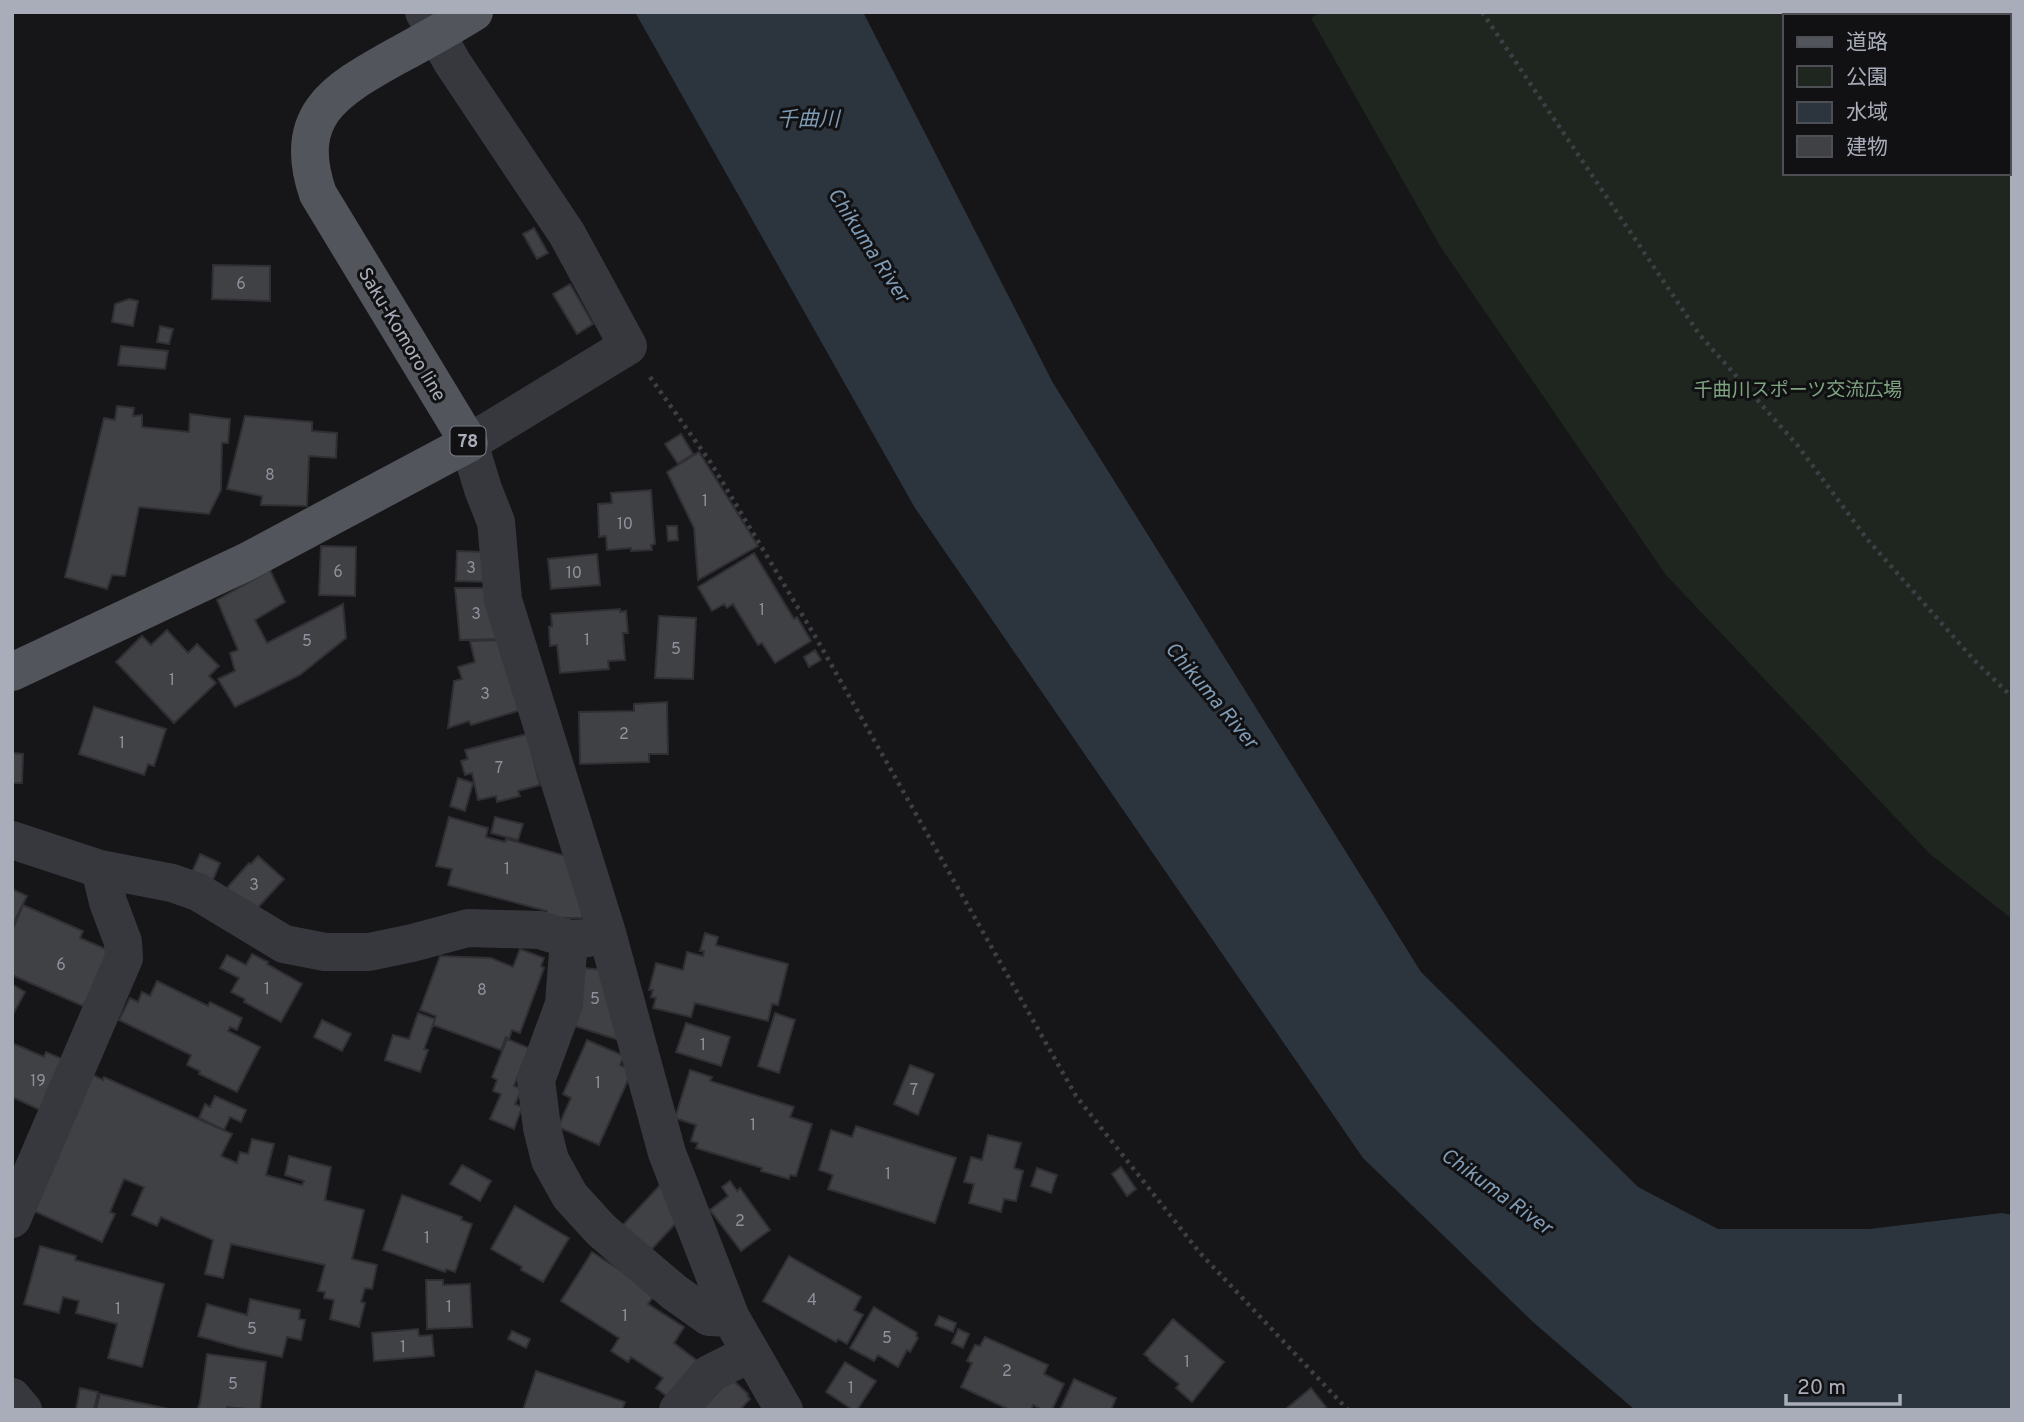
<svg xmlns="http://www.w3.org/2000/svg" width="2024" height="1422" font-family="Overpass,'Noto Sans JP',sans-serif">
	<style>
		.green { fill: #1e261f; fill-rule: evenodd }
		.water { fill: #2c353d }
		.building { fill: #404145; stroke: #303034; stroke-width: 2 }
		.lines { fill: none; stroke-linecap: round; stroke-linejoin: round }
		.path { stroke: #3d3f44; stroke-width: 4.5; stroke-dasharray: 3.5 5; stroke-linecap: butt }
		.minor { stroke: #37383d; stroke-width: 38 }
		.major { stroke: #53555c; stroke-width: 38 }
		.labels { text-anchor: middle; stroke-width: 6; stroke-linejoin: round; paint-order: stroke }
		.number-label { font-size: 16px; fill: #8e929c }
		.shield { fill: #111113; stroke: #7b7e87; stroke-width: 2 }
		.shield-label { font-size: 18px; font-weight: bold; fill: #a8adb9 }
		.street-label { font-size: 19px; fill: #a8adb9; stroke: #111113 }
		.park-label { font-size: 19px; fill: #7fa482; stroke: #111113 }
		.water-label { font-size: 21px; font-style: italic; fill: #7e9ab4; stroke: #111113 }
	</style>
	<rect width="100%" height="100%" fill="#161618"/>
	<path class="green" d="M1321,12h691v907l-82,-65 -264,-279 -226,-329 -129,-228zM1784,16h224v157h-224z"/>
	<path class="water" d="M635,12h228l190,371 368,589 217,215 80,42h151l133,-16 10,2v195h-377l-102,-88 -170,-164 -448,-650z"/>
	<path class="building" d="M534,228l14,25 -11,6 -14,-25z
		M213,265l57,1v35l-58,-2z
		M570,284l23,40 -16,10 -24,-40z
		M129,299l9,2 -5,25 -21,-4 3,-18z
		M160,326l13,3 -4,15 -12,-2z
		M121,346l47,5 -3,18 -47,-4z
		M117,406l17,2 -1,8 9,-1v12l47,5 1,-18 40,5 -2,24h-6l-1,47 -12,24 -70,-7 -14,69 -13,-1 -5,14 -42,-12 39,-159 11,2z
		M245,416l67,6v9l25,2 -1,25 -27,-2 -2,50 -46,-1 1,-9 -35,-7z
		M681,434l12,20 -15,10 -13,-20z
		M699,452l59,94 -60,34 -4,-52 -27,-56z
		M651,490l4,54 -4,1 1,5 -21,1v-3l-24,2 -1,-14 -7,1 -1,-33 14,-1 -1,-10z
		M667,526h10l1,14 -10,1z
		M321,546l35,1 -1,49 -36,-1z
		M457,551l28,1v30l-29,-1z
		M754,553l40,66 3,-2 14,24 -36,22 -13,-20 -4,2 -25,-41 -6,4 -3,-4 -12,7 -14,-24z
		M597,554l3,31 -49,4 -3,-30z
		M270,570l15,32 -30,18 12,23 76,-39 3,34 -46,37 -65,32 -17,-28 17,-8 -5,-18 8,-3 -21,-50z
		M455,588h31l15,51 -41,1z
		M620,609v3l6,-1 2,22h-5l2,27 -17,1 1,8 -49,4 -3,-28 -7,1 -1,-19 3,-1 -1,-12z
		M659,616l37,2 -3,61 -38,-1z
		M167,630l21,23 9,-9 22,22 -10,10 7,7 -42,40 -58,-61 26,-26 9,9z
		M502,640l19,70 -50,15 -2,-4 -21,7 6,-47 8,-2 -4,-12 17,-5 -5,-21z
		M815,650l6,10 -12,7 -5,-10z
		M667,702l1,52h-19v8l-69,2 -1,-52 55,-1v-7z
		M94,707l72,22 -12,37 -6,-2 -4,11 -65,-21z
		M527,734l13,51 -22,6 2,5 -23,6 -1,-6 -18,4 -6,-27 -7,2 -4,-14 7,-2 -3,-9z
		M12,753l11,1 -1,29h-10z
		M458,778l15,5 -8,28 -15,-5z
		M449,817l39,11 -2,9 19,5 1,-3 60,17 20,60 -5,2h-34v-7l-99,-26 4,-16 -16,-3z
		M495,817l28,7 -5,16 -27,-7z
		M200,854l20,9 -7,17 -21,-8z
		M258,856l26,23 -32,35 -27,-24 24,-27 2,1z
		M12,889l15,7 -15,30z
		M23,905l60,26 -3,7 35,15 -32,53 -71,-31v-44z
		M705,933l13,4 -2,8 72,19 -10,41 -6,-1 -4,17 -73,-18 -4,14 -38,-9 3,-10 -5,-1 2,-7h-4l7,-27 27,7 4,-18 16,4 1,-5h-4z
		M520,949l24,9 -3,8 3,2 -24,65 -8,-3 -3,9 -3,-2 -5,13 -68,-25 3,-9 -16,-6 20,-54 51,2 22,9z
		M252,954l16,8 -1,2 35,20 -21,38 -37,-20 1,-3 -14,-7 8,-14 -19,-10 7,-13 19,10z
		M584,968l21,2 17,71 -47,-15z
		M157,981l51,25 2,-4 32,16 -5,12 -7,-3 -2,4 32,16 -23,45 -38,-18 1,-3 -13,-6 4,-10 -72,-35 11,-22 8,4 4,-10 8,4z
		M12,984l13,8 -13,24z
		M418,1013l17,6 -11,30 4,1 -8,22 -35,-12 8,-25 16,4z
		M775,1013l20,7 -16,53 -21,-7z
		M322,1020l29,14 -9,17 -28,-14z
		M686,1023l44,14 -9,29 -45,-14z
		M507,1039l22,9 -15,38 8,3 -7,15 7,3 -8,22 -24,-10 11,-25 -8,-3 4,-11 -5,-3z
		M587,1040l37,16 -4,9 12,6 -33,74 -41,-18 13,-29 -8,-4z
		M12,1043l32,14 2,-5 26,11 -23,51 -37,-17z
		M910,1065l24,9 -16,41 -24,-11z
		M690,1070l22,7 -2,4 84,26 -4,10 22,7 -16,52 -6,-1 -1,4 -28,-8 1,-3 -66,-20 2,-5 -7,-2 5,-16 -21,-7z
		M91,1074l12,6 1,-3 128,57 -11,22 16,7 3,-11 8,2 4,-15 22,5 -8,31 36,10 2,-4 -19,-6 4,-19 42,11 -6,33 39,10 -12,49 25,6 -5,24 -7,-1 -4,14 4,1 -6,24 -29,-8 4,-19 -10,-2 1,-6 -7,-1 7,-26 -94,-21 -8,34 -18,-4 8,-34 -52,-23 -4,9 -25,-11 12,-28 -20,-8 -14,33 5,2 -13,28 -68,-31z
		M215,1096l31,14 -5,12 -11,-5 -6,13 -25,-12 6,-14 5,3z
		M856,1126l100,32 -21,65 -107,-34 5,-14 -14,-5 12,-40 21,7z
		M988,1135l33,8 -7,25 9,3 -7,30 -12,-2 -3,13 -32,-9 5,-19 -10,-2 7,-25 11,3z
		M462,1165l29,16 -11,20 -30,-17z
		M1121,1167l15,22 -9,7 -15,-22z
		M1037,1168l20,7 -6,18 -20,-7z
		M730,1181l7,10 3,-3 30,42 -29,21 -31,-41 18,-14 -6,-9z
		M661,1184l17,37 -29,31 -27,-26z
		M402,1195l60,22 -1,3 11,4 -17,48 -9,-3 -1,3 -62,-22z
		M515,1206l54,32 -26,44 -22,-12 1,-3 -31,-18z
		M40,1246l36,10 -1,4 89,24 -22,83 -34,-9 9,-34 -41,-11 3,-12 -16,-4 -4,16 -35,-9z
		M592,1252l64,41 -8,11 36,23 -10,16 33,25 -39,29 -12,-9 7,-10 -32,-21 -3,5 -17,-11 8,-13 -58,-37z
		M789,1256l72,41 -7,13 9,5 -16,29 -9,-5 -2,3 -73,-41z
		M426,1280h17v5l27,-1 2,43 -45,2z
		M250,1299l50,11 -1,9 6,1 -4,20 -14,-3 -5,20 -42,-9 -42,-12 9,-32 40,11z
		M874,1307l43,26 -1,3 2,2 -8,14 -3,-2 -9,17 -20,-12 -4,6 -24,-13z
		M939,1316l17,7 -3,9 -18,-7z
		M1173,1319l51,43 -32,40 -16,-14 3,-4 -30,-24 1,-1 -6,-5z
		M418,1329l1,7 13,-1 2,21 -60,5 -2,-28z
		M958,1329l11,5 -6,14 -11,-5z
		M512,1331l18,8 -4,9 -18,-9z
		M985,1337l63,28 -4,9 20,10 -12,26h-9l-10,-5 -2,5h-21l-49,-23 11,-24 -5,-2 8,-16 5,1z
		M207,1354l59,8 -6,48 -33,-3v3h-30l3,-7z
		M845,1362l31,19 -19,29h-4l-27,-18z
		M536,1371l89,31 -3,8h-99z
		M731,1378l17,16 -1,1 3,4 -10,11h-39z
		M1074,1379l42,19 -5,12h-51z
		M80,1388l18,4 -4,18h-18z
		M1311,1388l15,19 -4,3 -36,-1z
		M100,1394l73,16h-77z"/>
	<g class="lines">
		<path class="path" d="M1482,12l217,322 99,112 69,93 107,121 38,37
			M650,377l61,86 104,173 261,460 124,157 148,157"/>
		<path class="minor" d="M424,12l28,50 115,172 61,112 -159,97 14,46 13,33 7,78 104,333 60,220 64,165 53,92
			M12,840l88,29 72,14 26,9 86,52 41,8h44l43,-9 56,-15 72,2 29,9 19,-1 19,-5
			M569,939l-5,65 -28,76 6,48 8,32 20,36 31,34 73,62 35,25 22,1
			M12,1219l112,-261 -1,-16 -15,-40 -8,-33
			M12,1397l11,13
			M678,1410l31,-36 42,-21"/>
		<path class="major" d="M12,672l234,-110 223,-119 -151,-249c-27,-78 16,-103 77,-137 26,-14 53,-29 79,-45"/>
	</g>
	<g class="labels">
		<g class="number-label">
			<text x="241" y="289">6</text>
			<text x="270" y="480">8</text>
			<text x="705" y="506">1</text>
			<text x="625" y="529">10</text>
			<text x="471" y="573">3</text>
			<text x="338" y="577">6</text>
			<text x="574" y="578">10</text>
			<text x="762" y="615">1</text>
			<text x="476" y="619">3</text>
			<text x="587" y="645">1</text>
			<text x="307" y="646">5</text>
			<text x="676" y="654">5</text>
			<text x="172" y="685">1</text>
			<text x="485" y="699">3</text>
			<text x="624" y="739">2</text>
			<text x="122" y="748">1</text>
			<text x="499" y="773">7</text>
			<text x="507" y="874">1</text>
			<text x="254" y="890">3</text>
			<text x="61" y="970">6</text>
			<text x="267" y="994">1</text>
			<text x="482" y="995">8</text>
			<text x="595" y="1004">5</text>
			<text x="703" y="1050">1</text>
			<text x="38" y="1086">19</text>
			<text x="598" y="1088">1</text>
			<text x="914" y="1095">7</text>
			<text x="753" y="1130">1</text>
			<text x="888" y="1179">1</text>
			<text x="740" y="1226">2</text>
			<text x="427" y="1243">1</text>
			<text x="812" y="1305">4</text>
			<text x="449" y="1312">1</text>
			<text x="118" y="1314">1</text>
			<text x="625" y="1321">1</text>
			<text x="252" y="1334">5</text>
			<text x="887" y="1343">5</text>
			<text x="403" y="1352">1</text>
			<text x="1187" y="1367">1</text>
			<text x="1007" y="1376">2</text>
			<text x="233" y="1389">5</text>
			<text x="851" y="1393">1</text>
		</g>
		<rect class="shield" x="450.5" y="426.5" width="35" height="29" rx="5"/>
		<g class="shield-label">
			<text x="468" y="447">78</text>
		</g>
		<g class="street-label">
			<text transform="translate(403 334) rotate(59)" y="7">Saku-Komoro line</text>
		</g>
		<g class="park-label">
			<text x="1798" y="396">千曲川スポーツ交流広場</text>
		</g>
		<g class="water-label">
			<text x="808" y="126">千曲川</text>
			<text transform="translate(869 245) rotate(57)" y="7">Chikuma River</text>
			<text transform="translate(1212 695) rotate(50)" y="7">Chikuma River</text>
			<text transform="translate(1497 1191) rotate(36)" y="7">Chikuma River</text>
		</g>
	</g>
	<rect width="2024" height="1422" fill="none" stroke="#a8adb9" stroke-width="28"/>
	<rect x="1783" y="14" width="228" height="161" fill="#111113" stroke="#4d4f55" stroke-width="2"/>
	<rect x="1797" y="37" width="35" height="10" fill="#53555c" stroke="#4d4f55" stroke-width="2"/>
	<text x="1846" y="49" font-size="21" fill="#a8adb9">道路</text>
	<rect x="1797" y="66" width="35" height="21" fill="#1e261f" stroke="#4d4f55" stroke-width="2"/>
	<text x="1846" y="84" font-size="21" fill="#a8adb9">公園</text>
	<rect x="1797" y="102" width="35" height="21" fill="#2c353d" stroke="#4d4f55" stroke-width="2"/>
	<text x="1846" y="119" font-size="21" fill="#a8adb9">水域</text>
	<rect x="1797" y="136" width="35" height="21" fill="#404145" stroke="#4d4f55" stroke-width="2"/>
	<text x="1846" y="154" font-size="21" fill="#a8adb9">建物</text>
	<path d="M1786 1394v10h114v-10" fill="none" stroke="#a8adb9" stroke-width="3.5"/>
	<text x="1797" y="1394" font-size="21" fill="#a8adb9" stroke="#111113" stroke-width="5" paint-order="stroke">20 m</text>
</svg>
